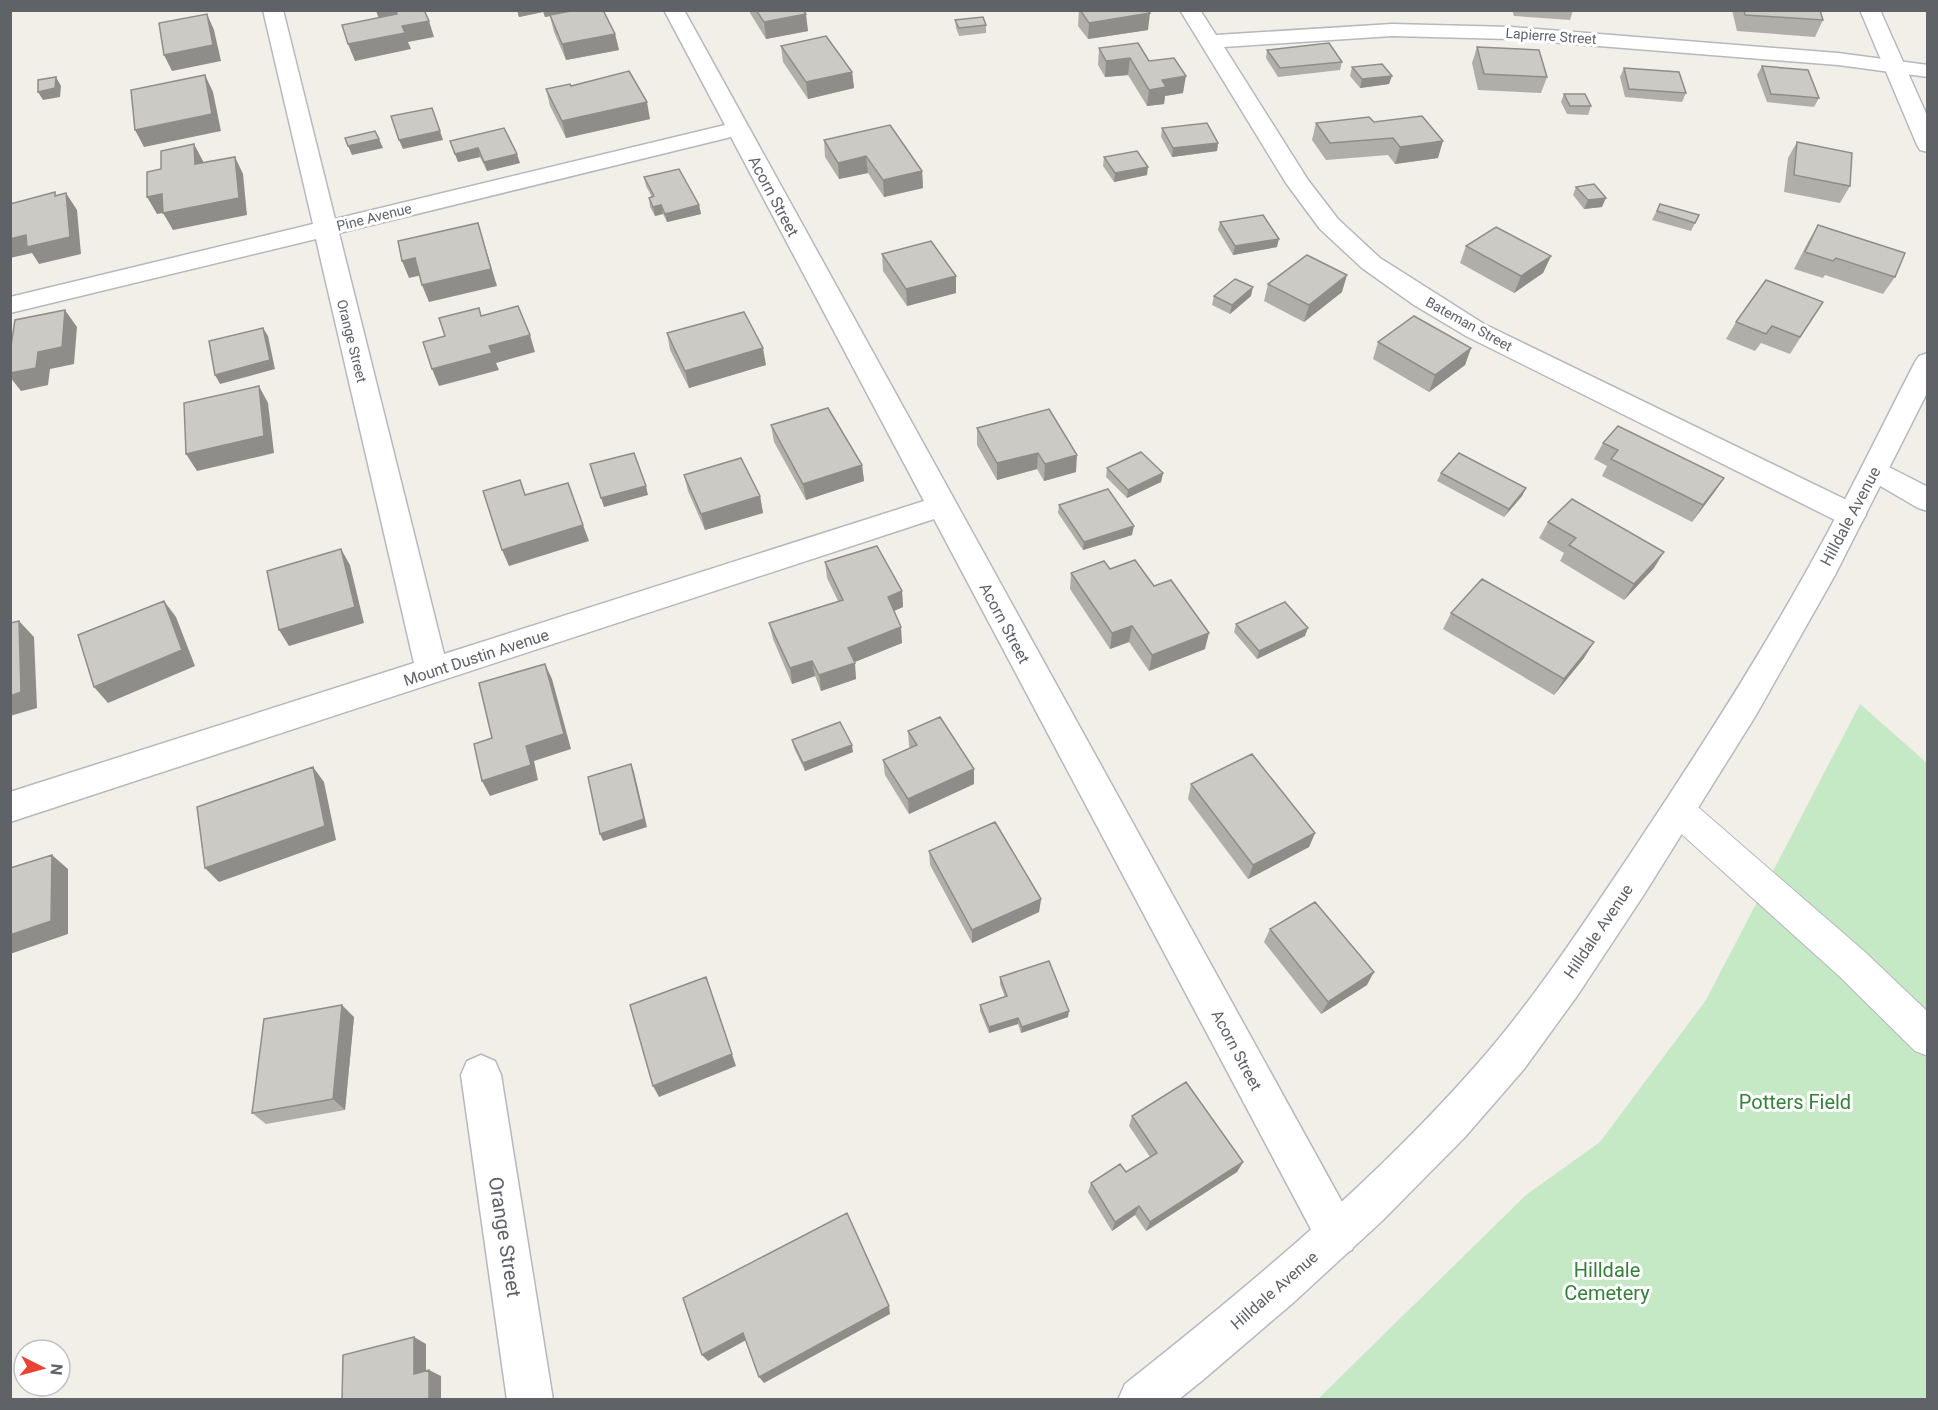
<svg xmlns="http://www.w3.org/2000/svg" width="1938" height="1410" font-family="Roboto,sans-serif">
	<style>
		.green { fill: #c5e8c5 }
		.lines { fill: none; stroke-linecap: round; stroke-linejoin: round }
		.service-casing { stroke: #b5b8bc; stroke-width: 2 }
		.minor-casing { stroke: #b5b8bc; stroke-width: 3 }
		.secondary-casing { stroke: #b6babf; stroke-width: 3 }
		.service { fill: #fff; fill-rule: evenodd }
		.minor { fill: #fff; fill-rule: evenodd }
		.secondary { fill: #fff; fill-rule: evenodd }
		.wall { fill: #afaea9 }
		.shaded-wall { fill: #8f8d8a }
		.building { fill: #cccac5; stroke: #8f8d8a; stroke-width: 1.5 }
		.labels { text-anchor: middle; stroke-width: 6; stroke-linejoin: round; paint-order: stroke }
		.far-street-label { font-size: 14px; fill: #5f6368; stroke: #fff }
		.street-label { font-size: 16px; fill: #5f6368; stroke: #fff }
		.near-park-label { font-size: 20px; fill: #348238; stroke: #fff }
		.near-street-label { font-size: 20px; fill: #5f6368; stroke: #fff }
	</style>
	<rect width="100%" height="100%" fill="#f1efe8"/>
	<path class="green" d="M1860,704l67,59v636l-610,1 209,-205 74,-53 106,-142z"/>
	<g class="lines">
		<defs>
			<path id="service" d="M1679,797l12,4 174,151 63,60v44l-13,-5 -76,-75 -172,-155 -5,-10 5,-10z"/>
			<path id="minor" d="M263,10h20l52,209 390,-94 -61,-115h20l668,1210 6,15 -6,15 -15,6 -15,-6 -388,-731 -924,303v-30l404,-129 -98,-424 -306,74v-16l303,-73zM731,137l193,364 -480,153 -105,-421z
				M1180,10h20l16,25 176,-11 119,3 327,26 90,12v12l-90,-12 -327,-26 -119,-3 -168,11 84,133 30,39 42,39 104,66 377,183 5,8 -5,8 -10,3 -10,-3 -375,-187 -52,-31 -52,-37 -42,-39 -34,-46z
				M1875,460l53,27v24l-10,-3 -53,-31 -4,-7 4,-7z
				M481,1055l14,6 6,14 52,325h-46l-46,-325 6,-14z"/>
			<path id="secondary" d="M1860,10h20l48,108v34l-8,-2 -3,-5z
				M1928,353v38l-93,184 -79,140 -113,181 -66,100 -53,73 -59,68 -83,84 -88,81 -90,77 -26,21h-60l7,-16c125,-99 249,-202 354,-322 56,-64 103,-136 150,-206 62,-93 123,-187 177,-284 39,-69 73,-140 109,-210l4,-6z"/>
		</defs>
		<use href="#service" class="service-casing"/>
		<use href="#minor" class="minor-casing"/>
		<use href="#secondary" class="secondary-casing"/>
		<use href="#service" class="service"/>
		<use href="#minor" class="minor"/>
		<use href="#secondary" class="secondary"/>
	</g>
	<path class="wall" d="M517,10h86l12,24 4,16 -53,10 -12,-28 -4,-16 -5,1 -2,-5 -24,5z
		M750,10h53l5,21 -42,8 -16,-26z
		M1079,10h68l1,20 -60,9 -10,-13z
		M1512,10h61l-3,10 -56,-4z
		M1732,10h88l3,10 -8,17 -78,-6z
		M955,20l31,5v8l-27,3 -3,-8z
		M781,46l71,26 2,16 -46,11 -25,-37z
		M1477,47l70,30 -6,16 -63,-3 -6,-27z
		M1099,48l50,13 34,32 -18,3 -1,8 -17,2 -19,-31 -23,2 -7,-12z
		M1267,50l75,12 -2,8 -62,7 -12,-19z
		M1762,66l57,32 -5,9 -47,-5 -10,-27z
		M1352,67l37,17 -29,4 -10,-12z
		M1624,68l62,25 -4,9 -57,-5 -5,-20z
		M571,86l79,33 -84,19 -16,-32 -4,-17z
		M1564,94l27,12 -3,9 -21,-1 -6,-12z
		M1374,122l64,36 -43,6 -7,-9 -62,5 -14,-20 4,-17z
		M1162,128l56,15 -1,8 -45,6 -11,-20z
		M824,140l98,31 1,17 -39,9 -16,-24 -29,6 -14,-22z
		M450,141l70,22 -33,8 -7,-14 -22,5z
		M1797,142l53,44 -10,17 -56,-11 4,-34z
		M1104,157l43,18 -33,7 -11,-16z
		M644,177l55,28 2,9 -34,8 -4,-8 -8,2 -5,-9 -1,-9 3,-1 -6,-11z
		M1576,187l26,20 -18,2 -11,-14z
		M1660,204l39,11 -8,16 -39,-11z
		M1220,222l57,25 -44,8 -15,-25z
		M1818,225l77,52 -12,17 -58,-19 -2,3 -29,-9 14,-27z
		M1466,246l85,10 -8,17 -29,20 -54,-30z
		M882,254l74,39 -49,13 -24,-35z
		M1268,284l74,8 -38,30 -40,-21z
		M1214,296h37l-21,18 -18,-9z
		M1823,302l-33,52 -29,-11 -6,8 -29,-12 10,-17z
		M667,333l99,32 -77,23 -19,-38z
		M1378,342l93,6 -6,17 -36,27 -56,-33z
		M1049,409l27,63 -32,9 -7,-12 -40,11 -20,-35v-17z
		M771,425l91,40 2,16 -58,19 -32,-58z
		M1603,443l121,35 -11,16 -21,28 -90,-46 5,-10 -13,-7z
		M1107,468l56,5 -2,9 -34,16 -21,-21z
		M1441,473l85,15 -4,8 -18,21 -67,-36z
		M684,475l76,21 3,17 -58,17 -17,-39z
		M1059,505l73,30 -49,15 -25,-37z
		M1548,522l106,46 -30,32 -64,-39 4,-8 -25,-15z
		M825,562l77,29 1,16 -9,4 8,32 -48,19 2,17 -35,12 -6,-15 -23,8 -19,-45 -4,-16 69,-22 -11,-23z
		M1110,569l44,17 51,63 -56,22 -20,-29 -19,7 -40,-60 1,-16z
		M1451,613l133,45 -30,37 -111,-66z
		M1236,624l69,12 -48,23 -23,-27z
		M908,731l66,38v15l-65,30 -24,-39 -2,-15 27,-12 -1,-2z
		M792,740l61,12 -48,19 -11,-23z
		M1191,784l124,49 -6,14 -61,32 -60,-80z
		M929,851l112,48 -2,13 -67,31 -42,-78z
		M1270,929l97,56 -46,29 -57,-72z
		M1000,977l68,40 -47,16 -3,-9 -29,9 -9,-22v-6l25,-8 -5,-13z
		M354,1017l-9,93 -79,14 -14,-11z
		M1132,1116l111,46 -6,10 -91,59 -11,-16 -23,16 -24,-39 3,-9 35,-11 24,-15 -21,-31z"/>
	<path class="shaded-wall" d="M396,10l4,14 -18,3 -6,-16z
		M517,10h25l1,2 -24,5z
		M543,10h35l-33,7z
		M1150,13l-2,17 -60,9 1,-16z
		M207,14l7,16 7,31 -49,10 -8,-16z
		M806,14l2,17 -42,8 -2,-17z
		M429,21l5,16 -26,5 3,7 -56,12 -7,-17 54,-18z
		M615,34l4,16 -53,10 -4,-16z
		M1130,58l-2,17 -23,2 1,-16z
		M852,72l2,16 -46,11 -2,-17z
		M205,75l8,17 8,39 -77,16 -9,-17z
		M1186,76l-3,17 -18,3 -1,8 -17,2 2,-16 13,-10z
		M1392,76l-3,8 -29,4 2,-9z
		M56,77l5,9 -1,11 -17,3 -5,-8z
		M647,102l3,17 -84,19 -4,-17z
		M440,131l3,9 -40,9 -4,-9z
		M379,139l4,9 -31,7 -4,-9z
		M1443,141l-5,17 -43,6 5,-17z
		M1218,143l-1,8 -45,6 1,-9z
		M194,144l9,17 1,20 -9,-17z
		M478,148l2,9 -22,5 -3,-8z
		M517,154l3,9 -33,8 -3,-9z
		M866,156l2,17 -29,6 -1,-16z
		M235,157l8,17 4,41 -74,15 -10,-17 -6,1 -10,-17z
		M1148,167l-1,8 -33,7 1,-9z
		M922,171l1,17 -39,9 -1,-17z
		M66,193l11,17 4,44 -42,10 -7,-11 -22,5v-19z
		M1606,198l-4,9 -18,2 4,-9z
		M661,205l2,9 -8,2 -2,-9z
		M699,205l2,9 -34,8 -2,-8z
		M478,223l19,63 -68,16 -7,-17z
		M1279,239l-2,8 -44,8 2,-9z
		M1551,256l-8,17 -29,20 7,-17z
		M415,258l7,17 -13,3 -7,-17z
		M1347,275l-5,17 -38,30 5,-17z
		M956,276v17l-49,13 -1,-17z
		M1253,287l-2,9 -21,18 2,-9z
		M65,310l12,17 -3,37 -24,5 -2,16 -27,6 -11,-14v-4l28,-21z
		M263,328l5,8 7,33 -55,15 -5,-9z
		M530,335l5,17 -39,11 3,7 -60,16 -7,-17 57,-23z
		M763,348l3,17 -77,23 -4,-17z
		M1471,348l-6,17 -36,27 6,-17z
		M259,386l9,17 6,50 -77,18 -11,-17z
		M1038,453l-1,16 -40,11v-17z
		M1077,455l-1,17 -32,9 1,-17z
		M862,465l2,16 -58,19 -3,-16z
		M1163,473l-2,9 -34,16 1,-8z
		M1724,478l-11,16 -21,28 11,-17z
		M646,486l2,9 -44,12 -3,-9z
		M1526,488l-4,8 -18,21 5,-8z
		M760,496l3,17 -58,17 -4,-16z
		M583,525l6,16 -80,25 -7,-16z
		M1134,526l-2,9 -49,15 1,-8z
		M341,549l9,16 14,58 -75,23 -10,-16z
		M1664,552l-10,16 -30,32 10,-16z
		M902,591l1,16 -14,6 -1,-16z
		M164,601l12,16 19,49 -87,37 -14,-16z
		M19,621l15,16 3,71 -27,8v-20z
		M1132,626l-3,16 -19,7 2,-16z
		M901,627l1,16 -52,21 -2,-16z
		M1308,628l-3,8 -48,23 2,-8z
		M1209,633l-4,16 -56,22 3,-16z
		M1594,642l-10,16 -30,37 10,-16z
		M812,661l3,15 -23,8 -2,-16z
		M855,663l1,16 -35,12 -2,-16z
		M545,664l7,15 19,70 -37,12 4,19 -48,16 -8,-15z
		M852,745l1,7 -48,19 -2,-8z
		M631,764l3,8 13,55 -44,14 -3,-7z
		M313,767l11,15 12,58 -117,42 -14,-14z
		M974,769v15l-65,30 -1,-15z
		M1315,833l-6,14 -61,32 5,-14z
		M52,855l16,14v65l-58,20v-19z
		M1041,899l-2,13 -67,31v-13z
		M1374,972l-7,13 -46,29 7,-12z
		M706,977l30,89 -77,31 -6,-11z
		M342,1005l12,12 -9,93 -12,-11z
		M1069,1011l-1,6 -47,16 1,-6z
		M1018,1018v6l-29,9v-6z
		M1243,1162l-6,10 -91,59 4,-9z
		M1139,1206l-4,9 -23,16 3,-9z
		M889,1306l1,8 -126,69 -5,-6z
		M743,1333l5,6 -40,22 -6,-6z
		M414,1337l12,7v36l-12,-6z
		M429,1370l12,6v24h-12z"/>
	<path class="building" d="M396,10h28l5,11 -27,5 3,7 -57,11 -6,-19 55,-11z
		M576,10h27l12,24 -53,10 -12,-29z
		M756,10h47l3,4 -42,8z
		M1080,10h67l3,3 -61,10z
		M1744,10h76l3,10 -78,-5z
		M207,14l6,31 -49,10 -5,-32z
		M983,17l3,8 -27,3 -4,-8z
		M826,36l26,36 -46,10 -25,-36z
		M1138,43l11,18 25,-3 12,18 -24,4 4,7 -17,3 -19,-32 -24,3 -7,-13z
		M1329,43l13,19 -62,6 -13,-18z
		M1477,47l62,3 8,27 -63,-3z
		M1382,64l10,12 -30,3 -10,-12z
		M1762,66l46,4 11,28 -48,-4z
		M1624,68l55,4 7,21 -57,-4z
		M629,71l18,31 -85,19 -16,-32 24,-5 1,2z
		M205,75l7,39 -77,16 -4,-40z
		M56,77l-1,11 -17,4v-12z
		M1564,94h21l6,12h-21z
		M432,108l8,23 -41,9 -8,-24z
		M1422,116l21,25 -43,6 -7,-9 -63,5 -14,-20 53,-6 5,5z
		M1207,123l11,20 -45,5 -11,-20z
		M890,125l32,46 -39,9 -17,-24 -28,7 -14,-23z
		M504,128l13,26 -33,8 -6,-14 -23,6 -5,-13z
		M375,131l4,8 -31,7 -3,-8z
		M1797,142l55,11 -2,33 -56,-11z
		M194,144l1,20 40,-7 4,41 -76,15 -1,-19 -15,3v-25l14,-3v-18z
		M1137,151l11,16 -33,6 -11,-16z
		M679,169l20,36 -34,9 -4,-9 -8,2 -4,-9 5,-2 -10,-19z
		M1594,184l12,14 -18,2 -12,-13z
		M55,192v4l11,-3 4,44 -43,10 -1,-12 -16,4v-35z
		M1660,204l39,11 -4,8 -38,-12z
		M1263,215l16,24 -44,7 -15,-24z
		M478,223l13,46 -69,16 -7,-27 -13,3 -4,-20z
		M1818,225l87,28 -10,24 -59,-19 -3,3 -28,-9z
		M1496,227l55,29 -30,20 -55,-30z
		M931,241l25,35 -50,13 -24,-35z
		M1307,255l40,20 -38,30 -41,-21z
		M1235,279l18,8 -21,18 -18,-9z
		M1766,280l57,22 -23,35 -28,-11 -6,8 -30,-12z
		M518,306l12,29 -41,11 3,7 -60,16 -9,-27 22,-6 -6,-18 40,-10 2,8z
		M65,310l-3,37 -24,5 -2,16 -26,5v-21l5,-32z
		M744,312l19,36 -78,23 -18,-38z
		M1414,316l57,32 -36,27 -57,-33z
		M263,328l7,32 -55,15 -6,-34z
		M259,386l5,50 -78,18 -2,-51z
		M828,408l34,57 -59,19 -32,-59z
		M1049,409l28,46 -32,9 -7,-11 -41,10 -20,-35z
		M1618,426l106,52 -21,27 -92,-46 7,-9 -15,-7z
		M1141,452l22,21 -35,17 -21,-22z
		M634,453l12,33 -45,12 -11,-34z
		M1459,453l67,35 -17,21 -68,-36z
		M741,458l19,38 -59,18 -17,-39z
		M520,480l5,15 43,-12 15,42 -81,25 -19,-59z
		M1108,489l26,37 -50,16 -25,-37z
		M1572,499l92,53 -30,32 -65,-39 7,-7 -28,-16z
		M877,546l25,45 -14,6 13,30 -53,21 7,15 -36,12 -7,-14 -22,7 -21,-45 74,-23 -18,-38z
		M341,549l14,58 -76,23 -12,-59z
		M1135,560l19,26 17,-6 38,53 -57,22 -20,-29 -20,7 -41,-60 33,-12 6,8z
		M1482,579l112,63 -30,37 -113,-66z
		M164,601l18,49 -88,37 -16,-52z
		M1285,602l23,26 -49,23 -23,-27z
		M19,621l2,71 -11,4v-73z
		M545,664l19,70 -38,12 5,19 -49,16 -8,-37 18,-6 -13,-55z
		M940,717l34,52 -66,30 -25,-39 34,-15 -9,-14z
		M840,722l12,23 -49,18 -11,-23z
		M1252,754l63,79 -62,32 -62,-81z
		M631,764l13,55 -44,15 -12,-57z
		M313,767l12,59 -120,42 -8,-61z
		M995,822l46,77 -69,31 -43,-79z
		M52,855l-1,66 -41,14v-67z
		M1315,902l59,70 -46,30 -58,-73z
		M1049,961l20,50 -47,16 -4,-9 -29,9 -9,-22 27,-9 -7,-19z
		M706,977l26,77 -79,32 -23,-81z
		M342,1005l-9,94 -81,14 12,-94z
		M1186,1082l57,80 -93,60 -11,-16 -24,16 -24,-39 29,-19 6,8 31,-19 -25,-37z
		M847,1213l42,93 -130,71 -16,-44 -41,22 -19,-57z
		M414,1337v37l15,-4v30h-87l1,-45z"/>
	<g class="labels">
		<g class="far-street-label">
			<text transform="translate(1551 36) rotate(4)" y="5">Lapierre Street</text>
			<text transform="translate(374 217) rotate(-14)" y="5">Pine Avenue</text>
			<text transform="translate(1469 324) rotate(29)" y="5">Bateman Street</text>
			<text transform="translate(352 341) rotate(76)" y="5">Orange Street</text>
		</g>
		<g class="street-label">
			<text transform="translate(774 196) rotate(62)" y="6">Acorn Street</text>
			<text transform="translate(1850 516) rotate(-62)" y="6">Hilldale Avenue</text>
			<text transform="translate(1005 623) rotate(62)" y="6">Acorn Street</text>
			<text transform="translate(476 657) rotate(-18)" y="6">Mount Dustin Avenue</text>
			<text transform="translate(1598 931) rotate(-56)" y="6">Hilldale Avenue</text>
			<text transform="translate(1237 1050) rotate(62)" y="6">Acorn Street</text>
			<text transform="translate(1274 1290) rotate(-41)" y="6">Hilldale Avenue</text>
		</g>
		<g class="near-park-label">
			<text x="1795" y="1109">Potters Field</text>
			<text x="1607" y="1277">Hilldale<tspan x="1607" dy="23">Cemetery</tspan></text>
		</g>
		<g class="near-street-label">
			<text transform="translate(505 1237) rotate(81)" y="7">Orange Street</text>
		</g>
	</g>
	<rect width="1938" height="1410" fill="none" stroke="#5f6368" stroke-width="24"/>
	<g transform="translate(42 1368) rotate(96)"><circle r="28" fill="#ffffff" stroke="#bfc1c3" stroke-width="1.5"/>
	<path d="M0-4.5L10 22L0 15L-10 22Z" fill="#ea4335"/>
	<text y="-9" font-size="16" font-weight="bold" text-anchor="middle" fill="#5f6368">N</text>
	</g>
</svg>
